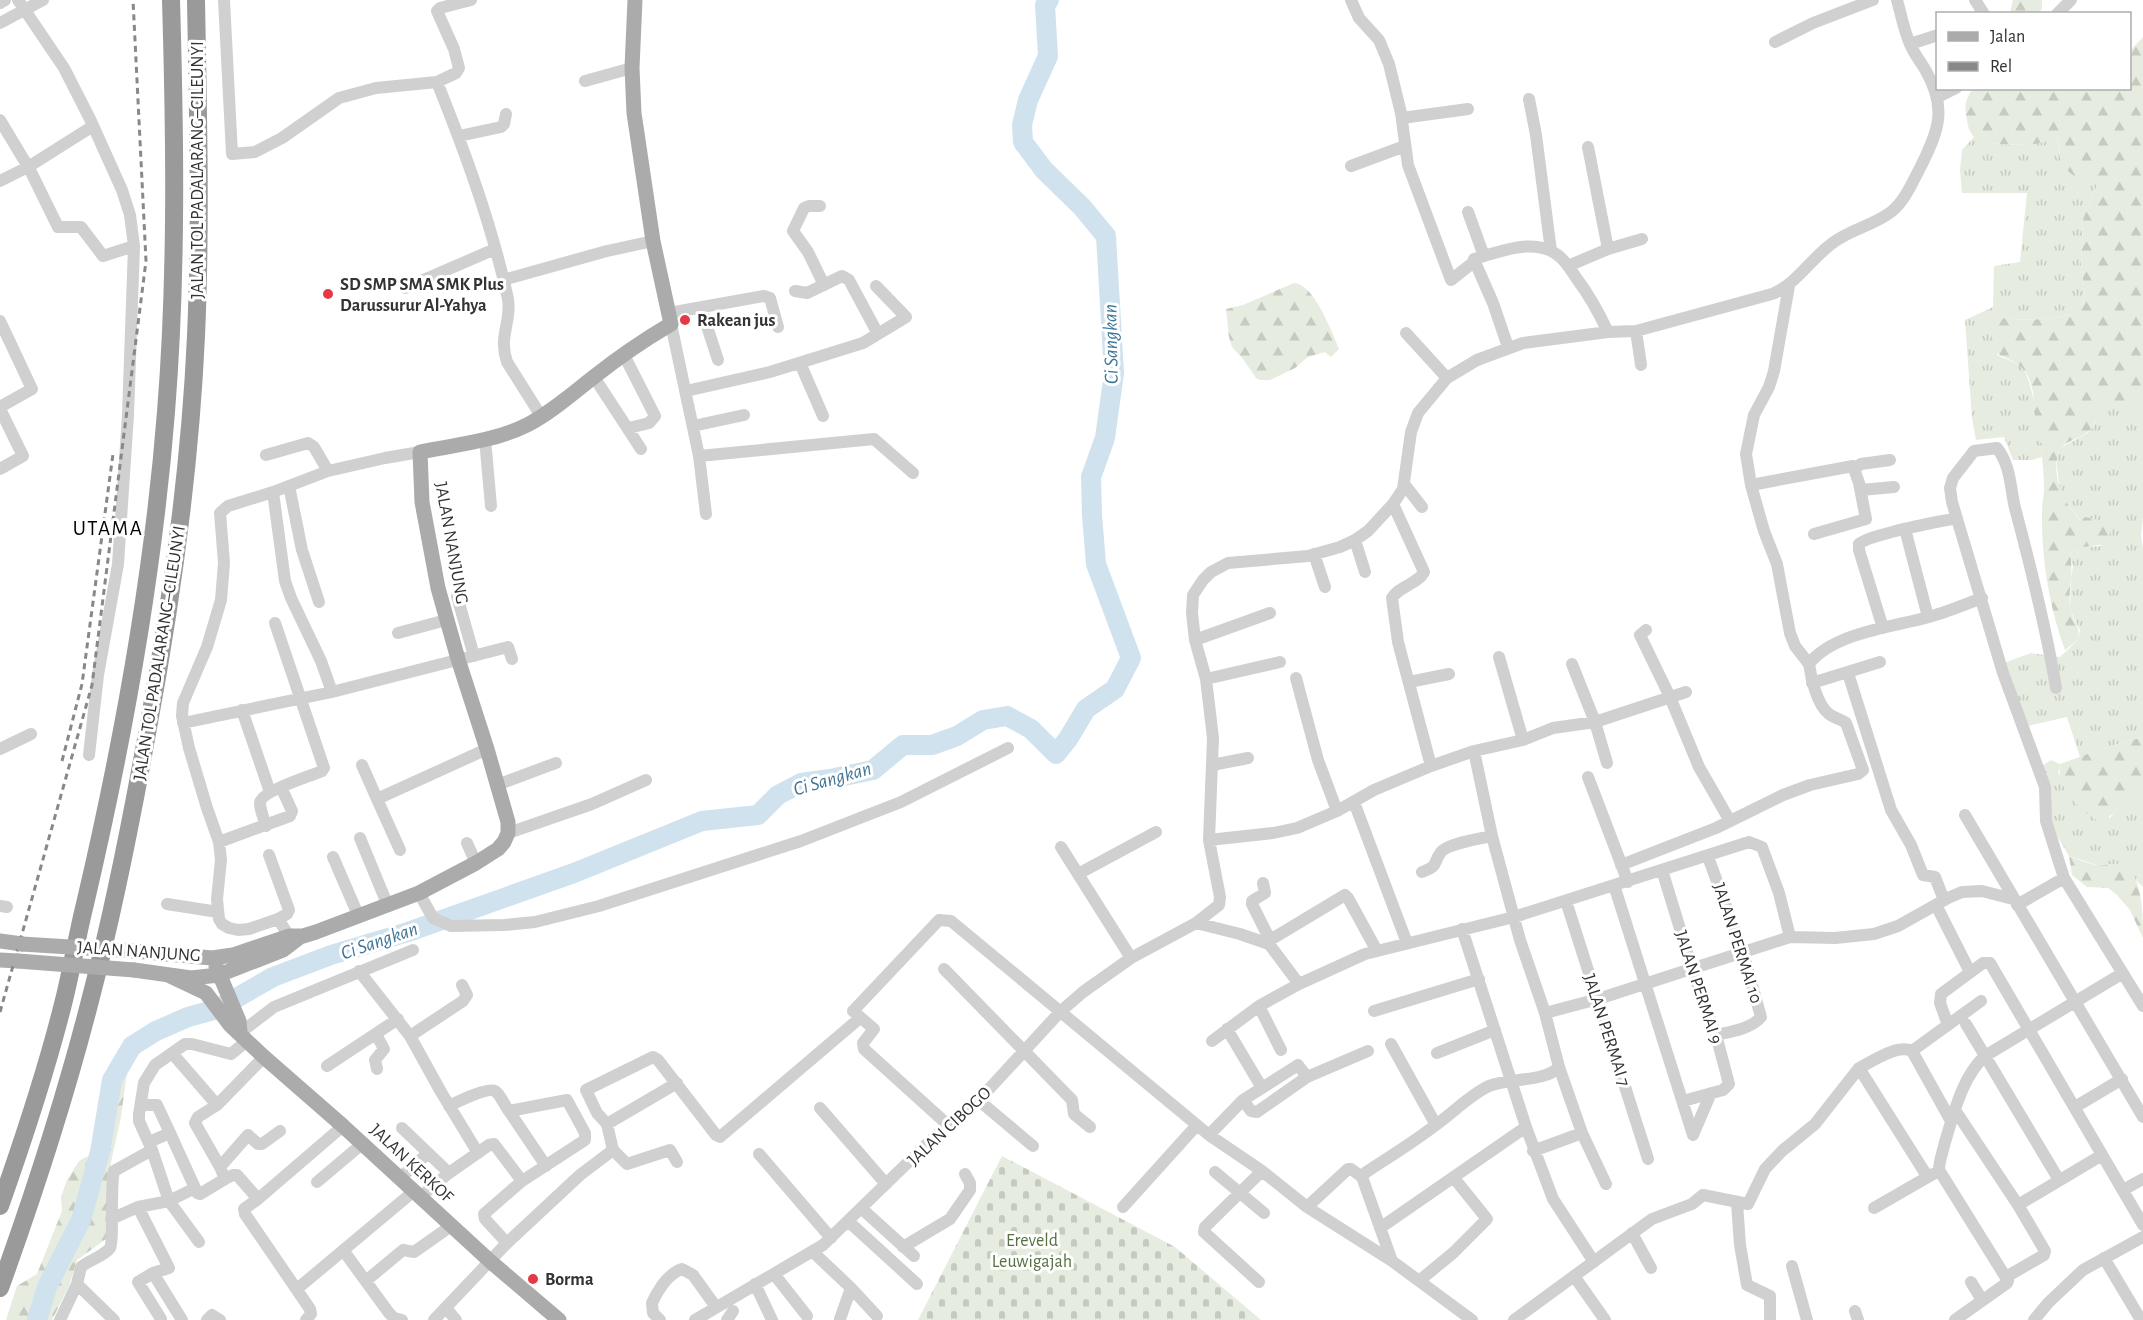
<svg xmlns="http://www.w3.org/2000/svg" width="2143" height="1320" font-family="'Alegreya Sans',sans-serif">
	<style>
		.grass { fill: url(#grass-tufts) }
		.forest { fill: url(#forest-firs) }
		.cemetery { fill: url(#cemetery-stones) }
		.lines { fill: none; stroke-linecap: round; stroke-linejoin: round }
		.river { stroke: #cfe2ee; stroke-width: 20 }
		.minor { stroke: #d0d0d0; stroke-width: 12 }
		.major { stroke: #ababab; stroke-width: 15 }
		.highway { stroke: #9a9a9a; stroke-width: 18 }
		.rail { stroke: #888; stroke-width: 3; stroke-dasharray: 6 4.5; stroke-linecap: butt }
		.major-bridge { stroke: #ababab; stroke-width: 15 }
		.poi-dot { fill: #e63946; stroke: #fff; stroke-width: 2 }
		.labels { text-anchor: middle; stroke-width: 6; stroke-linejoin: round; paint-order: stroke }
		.street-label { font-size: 18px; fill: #333; stroke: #fff }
		.poi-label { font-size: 18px; font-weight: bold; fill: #333; stroke: #fff; text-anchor: start }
		.park-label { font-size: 18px; fill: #56703f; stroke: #fff }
		.water-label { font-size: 20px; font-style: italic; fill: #3f7597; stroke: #fff }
		.quarter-label { font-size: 21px; letter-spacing: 1.5px; fill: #000; stroke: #fff }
	</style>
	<defs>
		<pattern id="grass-tufts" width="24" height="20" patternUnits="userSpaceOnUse" patternTransform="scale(1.5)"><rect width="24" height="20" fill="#e6ecdf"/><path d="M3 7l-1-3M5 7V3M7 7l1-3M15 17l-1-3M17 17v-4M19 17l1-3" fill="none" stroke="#c6cbc0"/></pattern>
		<pattern id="forest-firs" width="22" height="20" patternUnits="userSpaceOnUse" patternTransform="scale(1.5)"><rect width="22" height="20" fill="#e6ecdf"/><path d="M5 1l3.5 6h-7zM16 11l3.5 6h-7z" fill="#c6cbc0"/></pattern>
		<pattern id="cemetery-stones" width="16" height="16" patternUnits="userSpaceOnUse" patternTransform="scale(1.5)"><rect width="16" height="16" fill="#e6ecdf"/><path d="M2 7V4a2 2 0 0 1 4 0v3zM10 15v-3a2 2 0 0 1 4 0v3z" fill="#c6cbc0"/></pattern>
	</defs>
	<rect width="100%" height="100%" fill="#fff"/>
	<path class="grass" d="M1974,137c25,12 59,9 84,1l2,20 40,21 -14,31 -3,10 -2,42 4,34 -9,17c-24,7 -50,8 -74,5l-5,37c8,4 19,7 25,13 12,12 17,69 20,89l-10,3h-19l-9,-23 -28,3 -4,-22 -7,-98 28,-13 1,-41 26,-4 7,-69h-65l-2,-23 2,-20z
		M2113,401l15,1 15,6v108l-2,20 2,13v188l-36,10 -27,10 -13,-40 -39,9 -24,-63 27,-10 29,4 18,-17 2,-10 -10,-20 1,-33 2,-10 -3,-14 14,-6 18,-1 -37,-45 -5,-10 -4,-33 4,-10 28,-15 7,-9 2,-11 6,-9z
		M2051,760l9,4 -2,9 52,45c10,-13 16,-21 33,-23v92l-24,-23 -22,1 -28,-9 -15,-25 -12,-65z"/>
	<path class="forest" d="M2013,0h29v8l-3,5h-29z
		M2143,37v371c-14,-5 -25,-8 -40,-4 -6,9 -6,21 -15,28 -8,7 -21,8 -28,17 -7,9 -3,35 2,45 4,10 12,18 19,27l4,-4 23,5 2,11 -3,11 -23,3 -14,6c4,19 -2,36 0,55 2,14 11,15 8,32l-13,10c-16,-43 -24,-93 -23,-139 0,-8 2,-15 2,-23 0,-26 -5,-52 -10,-77 -1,-6 0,-13 -1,-19 -2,-8 -4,-18 -11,-24 -18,-17 -36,-6 -29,-43l9,-7c24,3 51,2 74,-5l9,-17 -4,-34 2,-42 3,-10 14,-31 -20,2c-21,-17 -19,-17 -22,-43 -6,2 -12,4 -18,5 -14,3 -55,3 -66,-6 -5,-5 -6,-11 -7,-17 -3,-13 -2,-21 6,-31l157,-1v-37z
		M1294,283c20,1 38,49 45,66l-8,8 -6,-5 -17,5 -13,11 -25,12h-10l-4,-2 -13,-19 -11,-12 -3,-10 -3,-28 17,-4z
		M2143,737v58c-24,3 -23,18 -43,27 -19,-11 -44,-34 -40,-58l47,-17z
		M2069,856c8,3 18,7 27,9 7,1 16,-2 23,-1 24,5 24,51 24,74l-13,-28 -14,-16 -8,-6 -21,-1 -15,-12z
		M128,1064l-7,53 -10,45 -5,77 -29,21 -8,26 -17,34h-46l11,-34 20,-12 25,-63 -1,-14 6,-17 12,-19 7,-4 18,1c4,-29 3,-72 24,-94z"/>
	<path class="cemetery" d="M1002,1156l173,91 86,73h-343z"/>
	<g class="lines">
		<path class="river" d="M37,1320l10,-33 34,-67 19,-68 12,-72 20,-34 24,-15 32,-14 29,-8 56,-32 58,-22 77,-23 166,-59 128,-52 56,-6 20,-20 23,-12 29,-4 43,-9 30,-25h29l25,-9 26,-16 24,-4 24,13 25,25 12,-15 18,-30 29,-20 16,-31 -35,-94 -4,-49 -1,-38 14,-39 9,-65 -8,-137 -24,-29 -38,-37 -21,-28 -1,-17 6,-25 20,-44 -3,-51 4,-5"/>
		<path class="minor" d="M18,0l46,68 26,51 32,71 8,25 4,31 -6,169 -10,149 -20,111 -9,80
			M224,0l8,154 23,-2 27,-14 57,-40 37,-10 61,-6 19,-9 3,-5 -5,-19 -17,-38 3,-3 31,-8
			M1351,0l8,18 20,22 10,24 12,49 7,52 43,115 24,-19
			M1975,0l9,14
			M0,3l5,-3
			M2057,14l14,-14
			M0,23l43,-23
			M1775,42l38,-19 60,-23
			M1910,44l28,-9
			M585,81l47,-13
			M437,82c28,70 55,143 71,217 4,22 -10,37 -1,63l34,54
			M1938,97l18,-9
			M1529,99l7,36 15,116
			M1402,118l66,-9
			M0,120l30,50 28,57h23l22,29 31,-10
			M459,136l42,-9 3,-3 2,-10
			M1588,147l20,102
			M1351,166l54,-20
			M0,181l28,-14 65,-41
			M820,206h-11l-5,2 -11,23 15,21 16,33
			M1468,212l16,44 -10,3 1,3 18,41 15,44
			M1484,256c24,-7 55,-18 76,1 7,6 12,15 17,22 13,17 22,34 31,53
			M1568,266l40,-17 34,-10
			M503,280l104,-29 46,-10
			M1789,286l-15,85 -5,16 -15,28 -8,39 5,31 13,46 13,33 13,69 5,13 14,18c24,-31 83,-37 120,-47 18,-5 35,-12 53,-19
			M405,288l90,-39
			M795,291l12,2 35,-17 7,4 29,54
			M701,308l17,52
			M669,313l95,-17 6,2 8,29
			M0,321l32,68 -32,18
			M671,324l28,132 7,58
			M1636,331l5,34
			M1406,333l41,45
			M624,355l31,61 -6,7 -20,5
			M800,363l23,53
			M594,377l47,72
			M686,391l84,-19 93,-29 43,-26 -30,-31
			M0,409l23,47 -23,13
			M693,426l51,-11
			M485,439l6,67
			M266,455l42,-12 6,4 14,24
			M699,456l175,-17 39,34
			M1855,468l6,-4 29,-4
			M1404,484l18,23
			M1751,485l102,-19 6,17 7,36 -52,15
			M289,486l13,64 17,52
			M1861,490l33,-3
			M273,492l12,89 6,17 30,63 11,31
			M1393,504l31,68c-6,12 -25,14 -32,26l6,44 33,124
			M1905,529l23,88
			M1355,540l10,32
			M1314,554l11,33
			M457,596l17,60
			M1883,628l-24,-78v-6c11,-10 80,-22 98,-26
			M1646,630l-6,5 30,62 29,70 31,54
			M398,633l48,-13
			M1195,640l75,-27
			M1499,657l24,83
			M1572,664l23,58 12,41
			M1848,673l43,137 20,35 12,30 12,2 9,23
			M1296,678l22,82 19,51
			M1206,679l74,-17
			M1409,682l40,-8
			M1812,683l68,-21
			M2056,688c-10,-61 -25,-120 -41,-180 -5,-21 -4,-42 -18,-60l-23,3 -21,27 -3,10 2,14 51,171 42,114 1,34 18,57 79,128
			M242,710l28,82
			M183,723l149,-31 176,-45 4,12
			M0,749l31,-15
			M362,765l15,34
			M1212,765l36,-7
			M1588,777l40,105
			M497,785l59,-22
			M1354,802l53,141
			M1965,815l178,302
			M266,826c-2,-7 -6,-16 -6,-23 1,-12 51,-27 62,-32l2,-3 -49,-145
			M508,833l84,-29 54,-24
			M360,838l28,68
			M1209,840l64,-7 24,-5 40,-17 37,-21 57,-24 43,-15 49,-11 30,-12 42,-6 91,-30
			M219,842l71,-26 2,-5 -11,-24
			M467,843l9,20
			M1061,847l70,111
			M400,850l-23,-51 110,-50
			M269,855l20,55 -2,4 -9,5
			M333,857l26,60
			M1708,857l35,95 18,65c-10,12 -31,15 -45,18
			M1621,865l95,-37 67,-33 27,-10 48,-11 5,-4 -17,-47c-5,-4 -12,-5 -17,-9 -12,-9 -18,-36 -20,-50
			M1662,870l34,111 20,54 13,49 -6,6 -40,11
			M1422,872c18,-7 10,-8 19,-20 8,-9 39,-13 51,-16
			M1078,874l78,-42
			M1263,883l2,10 -13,8v3l18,36
			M1614,885l79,250
			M419,893l14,25 18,8 53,-1 31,-3 64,-16 202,-65 100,-39 107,-54
			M1566,901l82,258
			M167,904l51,8
			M1936,905l34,67
			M2017,905l47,-27
			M0,906l7,1
			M1196,923l44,11 29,10 30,40 66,-30 149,-37 235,-75 13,5 17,46 11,44
			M289,936l-11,-17 -29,10 -11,1 -9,-2 -7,-4 -3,-5 -2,-20 4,-39 -2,-18 -12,-34 -18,-60 -7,-32 1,-13 24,-56 14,-47 3,-37 -4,-50 8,-7 45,-14 55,-21 57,-13 35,-6
			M1269,944l1,-4 75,-45 3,3 29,53
			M944,969l128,131 2,14 16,13
			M359,971l51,65 31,56 37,61
			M1259,1006l22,44
			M1374,1011l105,-32
			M1545,1013l53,-14 192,-62 45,1 39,-4 24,-8 50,-28 14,-6 20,-1 31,8
			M1966,1024l93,156
			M1948,1025l-8,-22 1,-9 42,-31h7l153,262
			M1227,1029l35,59
			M240,1033l34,-26 139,-57
			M376,1034l8,15 -9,11 2,9
			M410,1036l53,-35 4,-6 -5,-10
			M1212,1041l47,-35 40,-22
			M1391,1044l45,81
			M1912,1051l69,-50
			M172,1053l45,52 47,-48
			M1437,1053l58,-23
			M327,1066l71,-47
			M1559,1067l23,66 24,51
			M977,1099l56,47
			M1243,1100l8,11 6,1 50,-35
			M141,1105h16l13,28
			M217,1105l-19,12 -3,6 25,44 5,12 8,-4h4l21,24
			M449,1106c8,-4 38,-19 46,-15 5,3 10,15 14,20l58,-11 18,33v7l-63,41
			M2075,1107l47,-28
			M820,1108l66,76
			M1955,1110l63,95 27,46 -1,4 -38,22
			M509,1111l37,55
			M607,1124l-10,-11 -11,-23 67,-33 5,3 58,75 4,2 140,-119
			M948,1125l-84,-76 -1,-6 11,-14 -21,-18 86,-91 12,1 258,214 53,36 45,36 85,54
			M1526,1127l27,72 41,63
			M402,1128l47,45
			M1209,1135l34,-35 55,-35 9,12 61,-26
			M1693,1135l18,-42
			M152,1150l17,51 30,41
			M613,1150l14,14 43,-14 7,12
			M1533,1151l49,-18
			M759,1154l72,84
			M220,1167l28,-32 10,9h4l18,-13
			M1215,1172l49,41
			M1927,1176l-68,-108c14,-7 38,-24 53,-17l39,70
			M400,1178l27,-24
			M317,1182l45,-38
			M195,1188l2,5 3,1 25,-15
			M2123,1190l20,-11
			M420,1197l29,-24 40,-28 5,-1 28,37 -38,33 1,5 22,24
			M1737,1203l3,42 7,40 23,11v24
			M2018,1205l84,-50
			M138,1207l31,61 -16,5 -15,9 23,37
			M1123,1207l74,-82
			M1307,1207l41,-38h3l11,8
			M861,1208l53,48
			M1874,1208l59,-34
			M111,1219l27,-12 31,-6 26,-13 -25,-55 -21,9
			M848,1221l69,63
			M1380,1228l146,-101 -64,-198
			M1632,1233l19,35
			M903,1247l47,-28 20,-29v-7l-5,-9
			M343,1250l46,63 5,5 8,2
			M813,1252l38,36 -11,31
			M2104,1258l37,62
			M1792,1266l15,54
			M153,1273l29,47
			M774,1274l33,42
			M1574,1276l31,44
			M367,1280l36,-30 11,2 37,-26
			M1419,1281l34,-28 34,-34 -33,-41
			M1259,1282l-55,-50 1,-5 57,-56
			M1971,1282l11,18
			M77,1284l37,36
			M755,1284l17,36
			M851,1288l26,28
			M297,1289l117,-98
			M446,1308l10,12
			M1855,1311l3,9
			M60,1320l17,-36 4,-17c8,-7 22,-10 29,-19 4,-7 0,-62 4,-77l38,-21 -13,-29v-7l5,-31 11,-18 30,-21h7l39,10 16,-13
			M207,1320l5,-5 8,5
			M306,1320l5,-6 -1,-5 -65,-95 -1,-5 14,-10 85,-73
			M434,1320l73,-77 73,-68 33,-25 -6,-26 70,-41
			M660,1320l-7,-7 -1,-10c6,-13 15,-29 30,-34l11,6 23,32
			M695,1320l128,-75 108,-105 59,-52 70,-76 23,-20 48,-34 65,-35 23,-18 1,-8 -11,-57 4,-102 -7,-59 -11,-39 -3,-27 1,-18 10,-15 8,-8 17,-9 80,-7 32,-9 15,-7 13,-9 25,-27 10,-15 8,-57 7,-19 29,-35 30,-18 46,-17 85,-11 28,-1 136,-37c25,-10 40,-37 62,-52 18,-13 40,-17 57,-30 14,-11 22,-31 30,-46 18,-36 26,-58 5,-95 -5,-9 -12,-17 -16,-27 -6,-13 -9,-30 -13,-44
			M727,1320l6,-9
			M1472,1320l-80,-59 -30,-84 3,-4c24,-16 49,-31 72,-49 17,-12 34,-30 52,-38 19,-8 57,-4 70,-19l-14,-54 -25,-73 -28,-104 -18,-85
			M1514,1320l138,-101 40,-15 11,-9 45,9 17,-35 17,-18 33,-27 44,-56
			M1955,1320l52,-37 1,-2 -69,-111c0,-9 4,-19 6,-28 9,-29 17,-65 40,-86l138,-83
			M2034,1320l14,-17 35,-33 60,-33"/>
		<path class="major" d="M0,941l22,3
			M134,951l78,7 21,-3 56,-19h14l13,-4 103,-39 57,-30 22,-14 6,-7 4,-9v-11l-21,-73 -29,-90 -20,-71 -16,-86 -2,-50c35,-7 75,-11 107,-27 25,-13 46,-32 68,-49 24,-19 49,-36 76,-52l-18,-83 -19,-128 -2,-45 3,-68
			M0,960l18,1
			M216,966l23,55 1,12
			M134,970l57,8 28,-3 64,-25 17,-13
			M168,975l38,18 24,32 34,32 79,69 148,136 68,58"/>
		<path class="highway" d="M0,1206c24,-68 47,-137 64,-206 8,-32 13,-64 21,-96 38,-162 68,-326 81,-492 11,-137 9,-275 5,-412
			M0,1288c35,-97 67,-196 92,-295 23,-88 40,-176 56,-265 24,-129 42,-260 48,-392 5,-112 2,-224 0,-336"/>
		<path class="rail" d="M62,761l20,-77 31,-230
			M0,1012l92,-327 54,-424 -13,-261"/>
		<path class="major-bridge" d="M22,944l112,7
			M18,961l116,9"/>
	</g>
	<g class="poi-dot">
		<circle cx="328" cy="294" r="6"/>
		<circle cx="685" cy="320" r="6"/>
		<circle cx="533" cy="1279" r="6"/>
	</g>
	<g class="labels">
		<g class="street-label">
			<text transform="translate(197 170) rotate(-90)" y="6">JALAN TOL PADALARANG–CILEUNYI</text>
			<text transform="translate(452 543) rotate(80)" y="6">JALAN NANJUNG</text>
			<text transform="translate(159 653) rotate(-81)" y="6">JALAN TOL PADALARANG–CILEUNYI</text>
			<text transform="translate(1738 943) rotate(72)" y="6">JALAN PERMAI 10</text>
			<text transform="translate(139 951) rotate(4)" y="6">JALAN NANJUNG</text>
			<text transform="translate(1699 987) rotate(72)" y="6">JALAN PERMAI 9</text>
			<text transform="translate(1607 1030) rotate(72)" y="6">JALAN PERMAI 7</text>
			<text transform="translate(949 1126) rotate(-43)" y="6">JALAN CIBOGO</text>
			<text transform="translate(412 1163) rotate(43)" y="6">JALAN KERKOF</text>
		</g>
		<g class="poi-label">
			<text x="340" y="290">SD SMP SMA SMK Plus<tspan x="340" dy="21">Darussurur Al-Yahya</tspan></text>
			<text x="697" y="326">Rakean jus</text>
			<text x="545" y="1285">Borma</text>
		</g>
		<g class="park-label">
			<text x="1032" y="1246">Ereveld<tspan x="1032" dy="21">Leuwigajah</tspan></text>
		</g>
		<g class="water-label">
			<text transform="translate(1110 344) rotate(-91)" y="7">Ci Sangkan</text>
			<text transform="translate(832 778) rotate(-16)" y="7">Ci Sangkan</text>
			<text transform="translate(379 940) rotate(-19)" y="7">Ci Sangkan</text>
		</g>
		<g class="quarter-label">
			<text x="108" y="535">UTAMA</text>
		</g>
	</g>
	<rect x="1936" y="12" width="195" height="78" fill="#ffffff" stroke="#adadad" stroke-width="1.5"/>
	<rect x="1948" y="32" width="30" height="9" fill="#ababab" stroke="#adadad" stroke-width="1.5"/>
	<text x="1990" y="42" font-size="18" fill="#333333">Jalan</text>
	<rect x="1948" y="62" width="30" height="9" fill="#888888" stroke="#adadad" stroke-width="1.5"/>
	<text x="1990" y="72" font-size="18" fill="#333333">Rel</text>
</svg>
